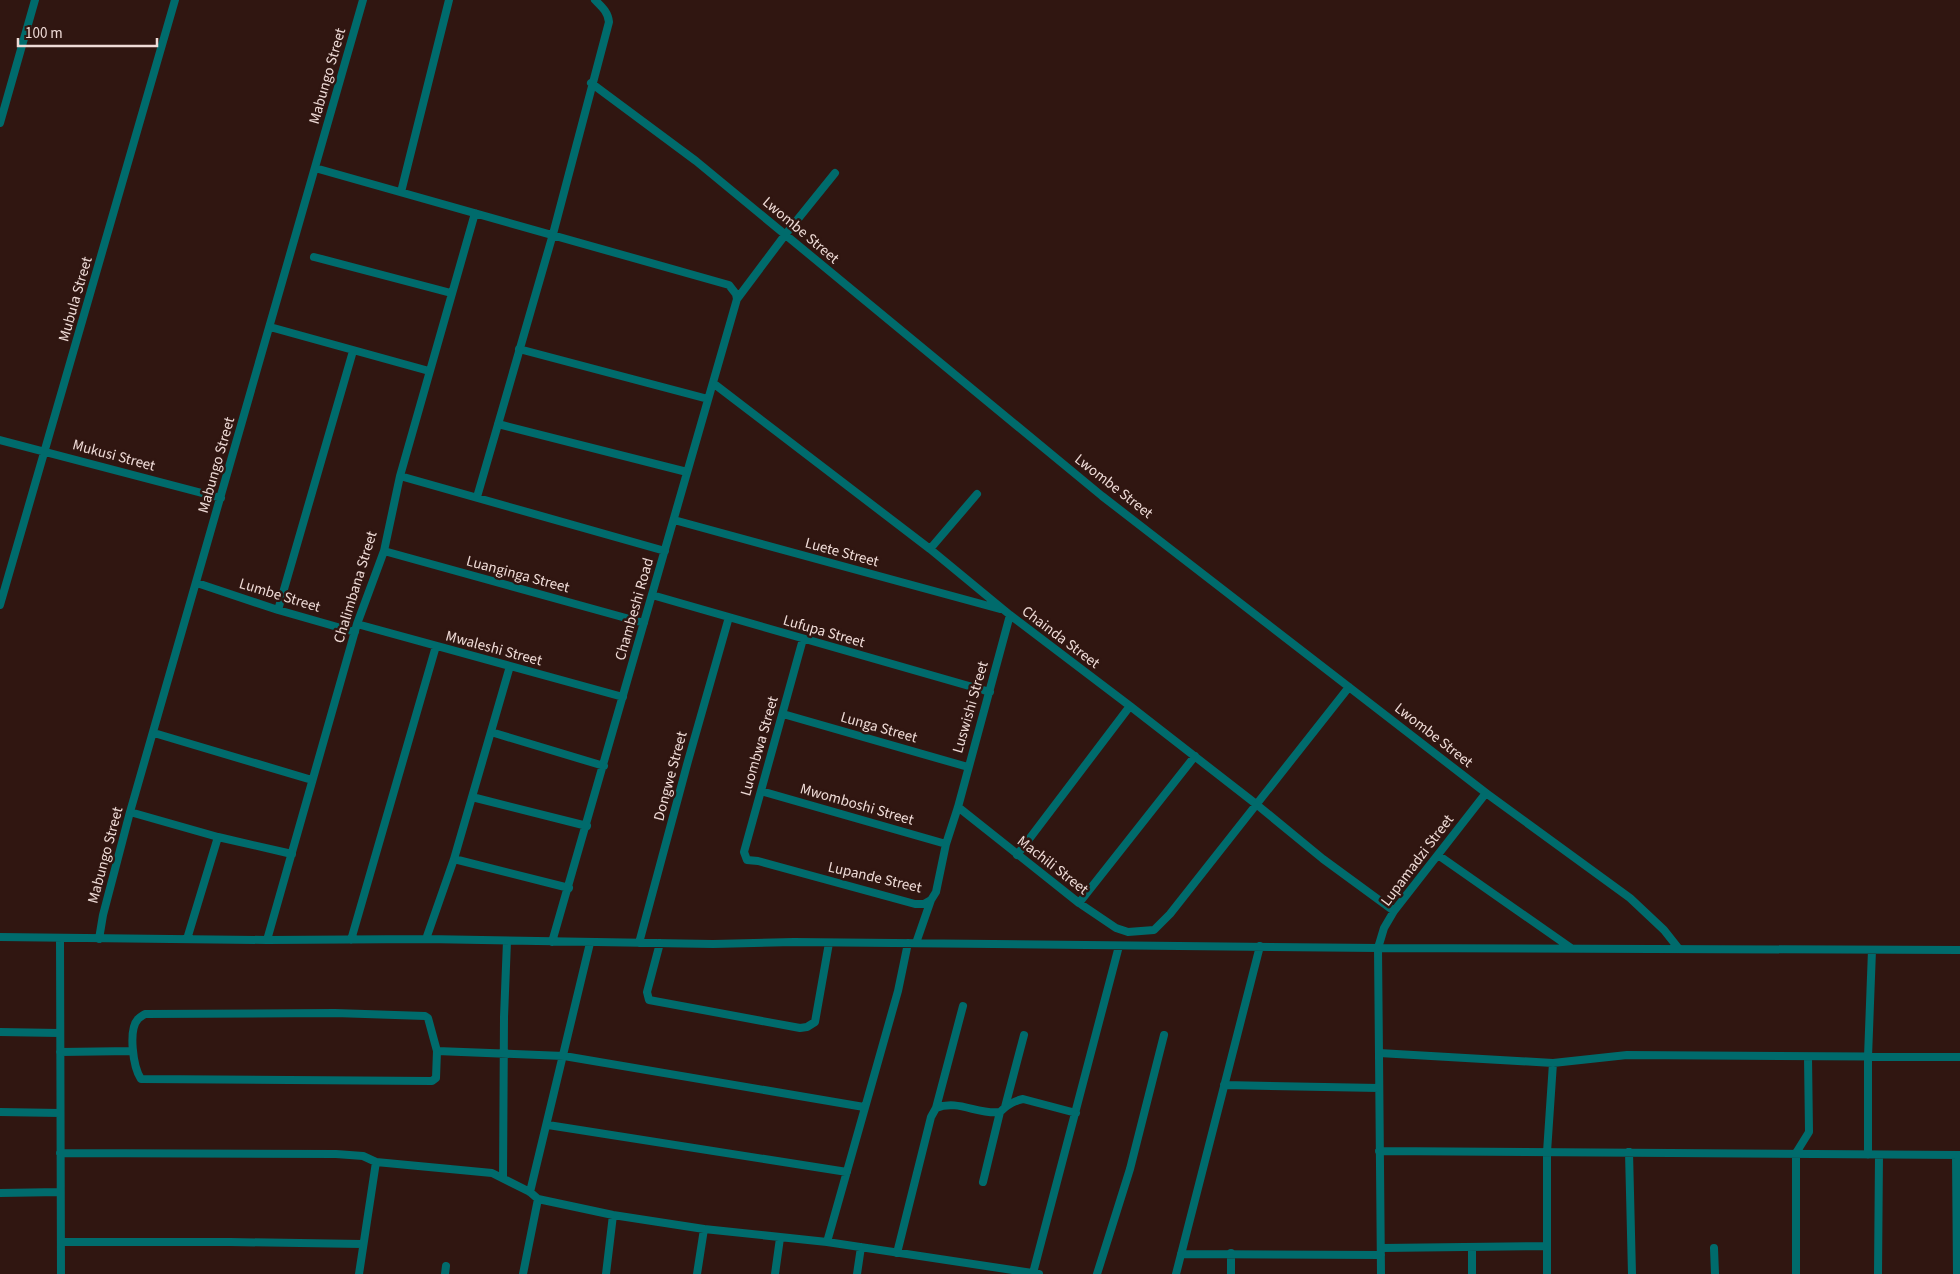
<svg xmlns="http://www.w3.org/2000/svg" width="1960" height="1274" font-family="'Source Sans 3',sans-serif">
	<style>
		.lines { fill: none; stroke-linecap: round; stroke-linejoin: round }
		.minor { stroke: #006b6c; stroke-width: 8 }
		.labels { text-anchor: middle; stroke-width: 5; stroke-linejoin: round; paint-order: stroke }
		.street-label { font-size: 15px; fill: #efdbd7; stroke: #301611 }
	</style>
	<rect width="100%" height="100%" fill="#301611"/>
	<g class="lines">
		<path class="minor" d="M591,83l105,78 406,335 384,297 144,105 34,32 15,19
			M0,123l35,-123
			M315,168l414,117 7,9 1,5 -185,643
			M401,192l48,-192
			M314,257l137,36
			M737,299l48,-64 50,-62
			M270,327l159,44
			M519,349l189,50
			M713,383l217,166 80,66 120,91 126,98 67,55 71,52
			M498,424l189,48
			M0,440l221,58
			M400,476l265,75
			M477,497l76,-263 56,-212c-1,-10 -7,-15 -14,-22
			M674,520l326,89
			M930,549l47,-55
			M384,551l260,72
			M197,583l81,27 77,22
			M652,595l338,97
			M0,605l175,-605
			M278,610l75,-259
			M357,624l266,73
			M803,639l-59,213 3,8 11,1 157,43h9l7,-4 5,-8 10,-48 12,-37 52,-192
			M783,714l185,53
			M491,732l113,34
			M154,733l158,47
			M761,791l185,53
			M472,797l115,29
			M958,807l121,96 37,25 12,4 26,-2 16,-16 179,-227
			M130,812l88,25 -31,102
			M218,837l74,17
			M1017,855l113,-149
			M1438,855l133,93
			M454,859l115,29
			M1079,903l116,-147
			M0,937l267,3 159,-1 287,5 81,-2 584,6 582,2
			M60,938l1,336
			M99,939l4,-24 27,-103 233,-812
			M426,939l28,-80 56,-193
			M267,940l90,-316 27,-73 16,-75 75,-263
			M351,940l85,-294
			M639,943l49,-182 41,-144
			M660,943l-13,49 2,8 151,28 7,-1 8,-5 14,-79
			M916,943l15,-43
			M335,1013l90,3 3,2 9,33 -1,27 -4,3 -291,-2c-8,-12 -13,-49 -3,-60 2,-2 4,-3 7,-5z
			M0,1032l59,1
			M437,1051l127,5 300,51
			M60,1052l73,-1
			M1379,1053l174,10 74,-8 333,2
			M1224,1085l155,3
			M1005,1107l19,-72
			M936,1108c22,-9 42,7 64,4
			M0,1112l60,1
			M548,1125l299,47
			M1379,1151l581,4
			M1629,1152l3,122
			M60,1153l276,1 27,2 13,6 116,11 38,19 8,7 75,16 91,14 123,13 212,32
			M1868,1155v-98l4,-107
			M1956,1155l1,119
			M503,1178l1,-161 3,-76
			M983,1182l17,-70c7,-7 13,-11 23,-13l53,14
			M530,1192l60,-249
			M0,1193l60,-1
			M61,1242h169l132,2
			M827,1242l71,-251 10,-48
			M1472,1247v27
			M1382,1248l165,-2
			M1714,1248l1,26
			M897,1253l34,-136 5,-9 27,-102
			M1231,1253v21
			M1181,1254l200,1
			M1033,1273l86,-327
			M359,1274l17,-112
			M445,1274l1,-8
			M523,1274l15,-75
			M606,1274l7,-59
			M697,1274l7,-45
			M775,1274l5,-36
			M857,1274l4,-27
			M1097,1274l33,-105 34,-134
			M1176,1274l84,-328
			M1381,1274l-3,-326 6,-20 10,-17 92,-118
			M1547,1274v-122l6,-89
			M1796,1274v-121l13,-21 -1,-75
			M1878,1274l1,-119"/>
	</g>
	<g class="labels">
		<g class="street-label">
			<text transform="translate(327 76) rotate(-74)" y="5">Mabungo Street</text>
			<text transform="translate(801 230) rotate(40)" y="5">Lwombe Street</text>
			<text transform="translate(75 299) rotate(-74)" y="5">Mubula Street</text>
			<text transform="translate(114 455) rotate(15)" y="5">Mukusi Street</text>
			<text transform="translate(216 465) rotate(-74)" y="5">Mabungo Street</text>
			<text transform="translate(1114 486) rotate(38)" y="5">Lwombe Street</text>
			<text transform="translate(842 552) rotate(15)" y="5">Luete Street</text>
			<text transform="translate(518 574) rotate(15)" y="5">Luanginga Street</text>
			<text transform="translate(355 587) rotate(-73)" y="5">Chalimbana Street</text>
			<text transform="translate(280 595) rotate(17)" y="5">Lumbe Street</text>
			<text transform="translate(634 609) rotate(-74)" y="5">Chambeshi Road</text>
			<text transform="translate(824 631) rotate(16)" y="5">Lufupa Street</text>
			<text transform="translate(1061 637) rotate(37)" y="5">Chainda Street</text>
			<text transform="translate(494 648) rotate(15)" y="5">Mwaleshi Street</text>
			<text transform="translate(970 707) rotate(-74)" y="5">Luswishi Street</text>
			<text transform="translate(879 727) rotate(16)" y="5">Lunga Street</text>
			<text transform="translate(1434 735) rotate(38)" y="5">Lwombe Street</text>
			<text transform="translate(759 746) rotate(-74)" y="5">Luombwa Street</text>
			<text transform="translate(670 776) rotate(-75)" y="5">Dongwe Street</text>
			<text transform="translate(857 804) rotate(16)" y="5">Mwomboshi Street</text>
			<text transform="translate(105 855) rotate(-75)" y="5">Mabungo Street</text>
			<text transform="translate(1417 860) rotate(-53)" y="5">Lupamadzi Street</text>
			<text transform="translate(1053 865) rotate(38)" y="5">Machili Street</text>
			<text transform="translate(875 877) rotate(13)" y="5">Lupande Street</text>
		</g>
	</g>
	<path d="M18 38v8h139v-8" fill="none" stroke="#efdbd7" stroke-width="2.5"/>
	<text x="25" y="38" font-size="15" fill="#efdbd7" stroke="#301611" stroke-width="4" paint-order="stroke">100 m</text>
</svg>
